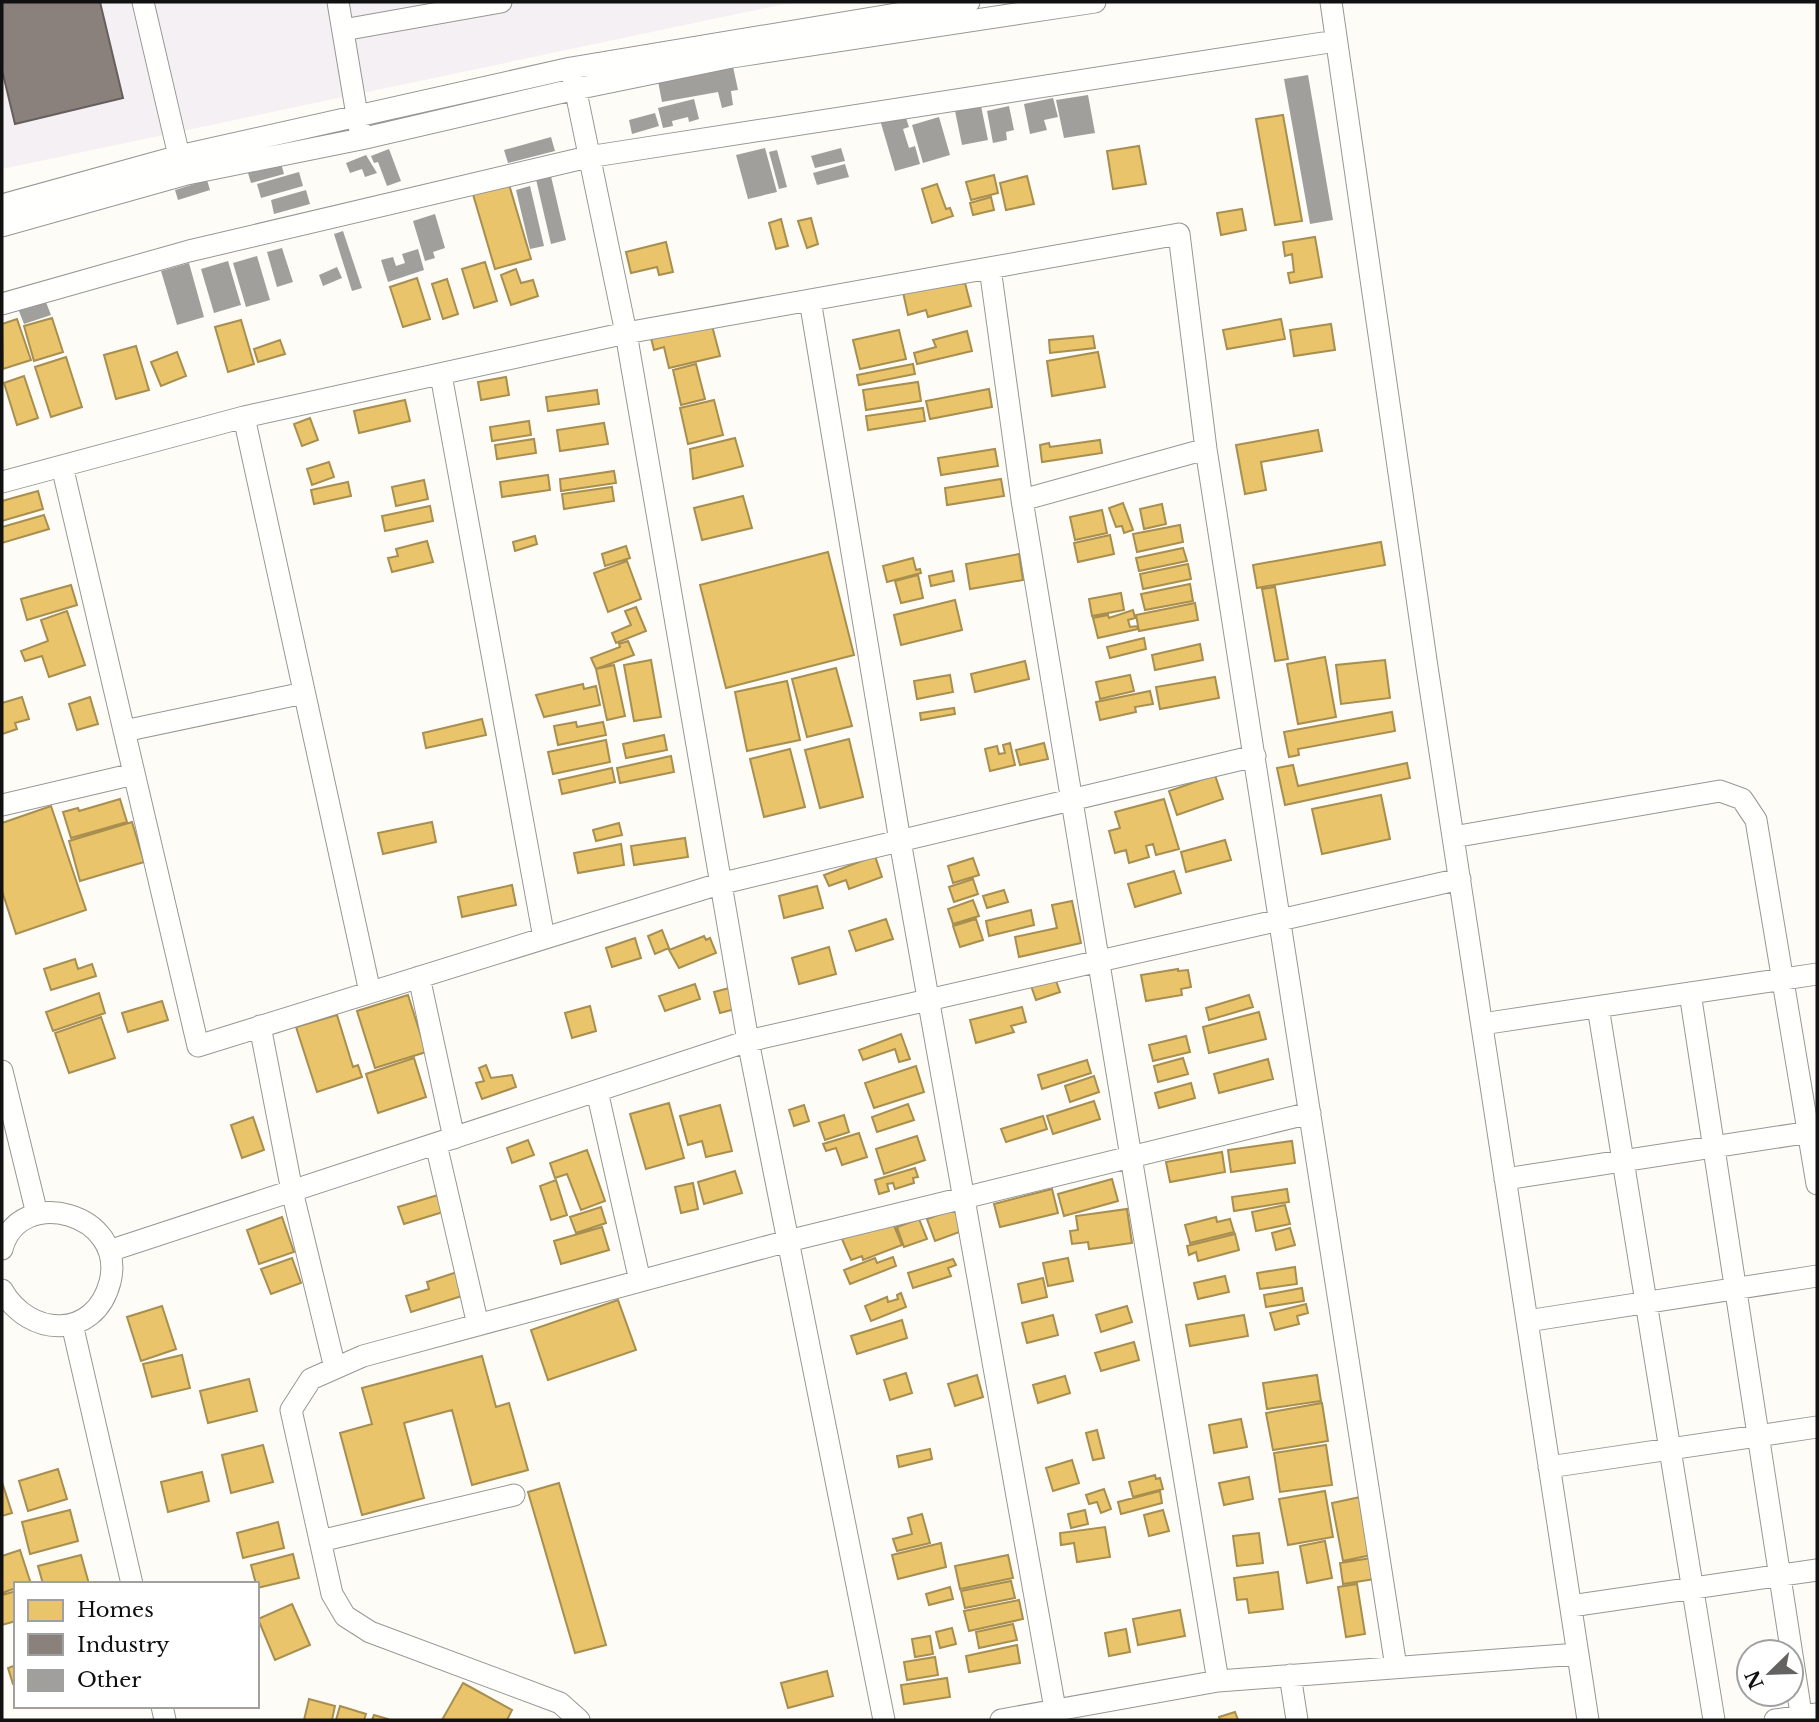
<svg xmlns="http://www.w3.org/2000/svg" width="1819" height="1722" font-family="'Libre Baskerville',serif">
	<style>
		.industrial { fill: #f5f0f3 }
		.homes { fill: #e9c46a; stroke: #a88e4f; stroke-width: 2 }
		.industry { fill: #8a817c; stroke: #665f5c; stroke-width: 2 }
		.building { fill: #a19f9c }
		.lines { fill: none; stroke-linecap: round; stroke-linejoin: round }
		.minor-casing { stroke: #979795; stroke-width: 23 }
		.minor { stroke: #fffffe; stroke-width: 21 }
	</style>
	<rect width="100%" height="100%" fill="#fdfcf7"/>
	<path class="industrial" d="M2,2h792l-792,167z"/>
	<path class="homes" d="M1283,115l19,106 -27,4 -19,-106z
		M1139,146l7,38 -33,5 -6,-38z
		M994,175l4,18 -27,7 -5,-18z
		M1027,176l7,28 -28,6 -6,-27z
		M508,181l23,78 -36,10 -23,-78z
		M937,184l9,25 4,-1 3,8 -21,7 -10,-34z
		M991,197l3,13 -21,5 -3,-12z
		M1242,209l4,21 -25,5 -4,-22z
		M811,218l7,26 -11,4 -9,-27z
		M781,219l7,27 -12,3 -7,-26z
		M1315,237l7,40 -32,6 -2,-10 6,-1 -2,-18 -7,2 -2,-14z
		M666,242l7,30 -14,3 -2,-8 -26,6 -5,-21z
		M485,262l12,39 -23,7 -12,-39z
		M516,269l5,14 12,-3 5,16 -27,9 -10,-30z
		M417,278l13,41 -27,8 -13,-40z
		M447,279l11,35 -15,5 -11,-35z
		M965,283l6,23 -43,11 -2,-7 -18,5 -5,-23z
		M52,318l11,34 -29,9 -10,-35z
		M17,319l14,41 -28,9 -1,-45z
		M1281,319l4,20 -58,10 -4,-19z
		M241,320l13,44 -26,8 -13,-45z
		M711,322l9,34 -51,12 -5,-21 -10,3 -4,-16z
		M1331,324l4,26 -41,6 -4,-26z
		M899,330l7,29 -46,10 -7,-29z
		M967,331l5,20 -55,13 -3,-11 22,-6 -3,-7z
		M1093,336l2,12 -45,5 -1,-13z
		M280,340l5,14 -27,8 -4,-13z
		M136,346l13,44 -33,9 -12,-44z
		M177,352l9,24 -25,10 -10,-24z
		M1098,352l7,35 -53,9 -5,-35z
		M66,357l16,50 -31,10 -16,-50z
		M696,364l9,35 -24,6 -8,-35z
		M913,364l2,10 -56,11 -2,-10z
		M24,376l14,42 -21,7 -13,-42z
		M506,377l3,18 -28,5 -3,-18z
		M918,382l3,19 -55,9 -3,-20z
		M989,389l3,18 -62,12 -4,-18z
		M597,390l2,14 -51,7 -2,-14z
		M405,400l5,21 -51,12 -5,-22z
		M714,400l9,35 -35,9 -8,-36z
		M923,408l2,13 -57,9 -2,-14z
		M310,418l8,22 -16,6 -8,-22z
		M529,421l2,14 -39,6 -2,-14z
		M604,423l4,21 -48,7 -3,-21z
		M1318,430l4,21 -61,11 5,28 -21,4 -9,-49z
		M735,438l8,28 -50,13 -3,-30z
		M534,439l2,14 -39,6 -2,-14z
		M1100,440l2,13 -60,9 -2,-17 9,-2 1,4z
		M995,449l3,17 -57,9 -3,-17z
		M329,462l5,15 -22,8 -5,-16z
		M614,471l2,12 -55,8 -1,-12z
		M548,475l2,15 -48,7 -2,-15z
		M1001,479l3,17 -57,9 -2,-17z
		M424,480l4,19 -32,7 -4,-19z
		M348,482l3,14 -37,8 -3,-14z
		M612,487l2,14 -50,8 -2,-15z
		M38,491l5,18 -41,12v-20z
		M743,496l9,32 -50,12 -8,-32z
		M1123,503l10,27 -9,3 -2,-7 -6,1 -7,-19z
		M1162,504l4,20 -22,5 -4,-20z
		M430,506l3,15 -48,10 -3,-15z
		M1102,510l5,23 -32,7 -5,-23z
		M44,515l5,14 -47,14v-16z
		M1180,525l3,17 -46,10 -4,-18z
		M1110,535l4,19 -36,8 -4,-19z
		M535,536l2,8 -22,7 -2,-9z
		M427,541l6,21 -41,10 -4,-14 10,-2 -2,-7z
		M1381,542l4,23 -128,23 -4,-23z
		M626,546l4,12 -25,8 -3,-12z
		M1183,548l4,13 -48,10 -3,-13z
		M828,552l26,103 -128,33 -26,-103z
		M1019,554l4,26 -53,9 -4,-25z
		M913,558l3,12 4,-1 1,4 -34,9 -4,-16z
		M627,561l14,38 -33,13 -14,-39z
		M1188,564l3,15 -48,10 -3,-15z
		M952,571l2,10 -23,5 -2,-10z
		M918,575l5,23 -22,5 -6,-22z
		M1190,584l3,17 -48,9 -4,-16z
		M71,585l6,20 -50,15 -6,-21z
		M1275,587l13,72 -13,2 -13,-72z
		M1121,593l3,17 -32,6 -3,-17z
		M955,600l7,30 -61,15 -7,-30z
		M1195,603l3,17 -59,11 -3,-16z
		M636,607l10,24 -30,12 -4,-10 19,-8 -6,-14z
		M1133,610l2,8 -7,2 2,7 7,-1 1,3 -40,9 -5,-20 15,-3 1,3z
		M67,611l18,54 -36,12 -7,-21 -17,5 -4,-10 27,-10 -7,-21z
		M1144,638l2,11 -36,9 -3,-11z
		M628,641l6,14 -38,14 -5,-11 29,-11 -1,-3z
		M1200,644l3,16 -48,10 -3,-15z
		M1325,657l11,60 -38,7 -11,-60z
		M651,660l10,57 -27,4 -10,-56z
		M1385,660l5,38 -49,6 -5,-39z
		M1025,661l4,18 -54,13 -4,-18z
		M614,665l11,51 -18,4 -11,-51z
		M836,668l16,58 -45,11 -15,-58z
		M950,675l3,17 -36,7 -3,-18z
		M1130,675l4,16 -34,8 -4,-17z
		M1215,677l4,21 -59,11 -4,-22z
		M787,681l13,59 -53,11 -12,-59z
		M583,684l1,5 12,-3 4,19 -56,12 -8,-22z
		M1150,691l3,13 -18,3 1,5 -36,8 -4,-18z
		M22,697l7,22 -14,4 2,6 -15,5v-31z
		M90,697l8,27 -21,6 -8,-26z
		M954,708l1,6 -34,6 -1,-7z
		M1392,712l3,19 -97,18 1,6 -10,2 -5,-25z
		M482,719l4,16 -60,13 -3,-15z
		M576,722l1,5 26,-5 3,13 -48,10 -4,-19z
		M664,735l3,15 -41,8 -3,-14z
		M849,739l14,58 -43,11 -15,-58z
		M606,740l4,22 -57,12 -5,-22z
		M1010,743l5,22 -25,6 -5,-22 12,-3 2,8 6,-1 -2,-8z
		M1044,743l4,16 -28,6 -4,-15z
		M790,749l15,58 -41,10 -14,-58z
		M671,756l3,16 -54,11 -3,-15z
		M1407,763l3,15 -125,27 -8,-37 16,-3 5,21z
		M612,768l3,14 -53,12 -3,-14z
		M1215,775l8,24 -46,16 -8,-24z
		M1381,795l9,44 -68,15 -10,-45z
		M120,799l7,23 -56,16 -8,-26 15,-4 1,3z
		M1164,799l15,50 -23,6 -3,-11 -7,2 3,11 -20,6 -3,-13 -11,3 -6,-22 11,-3 -5,-16z
		M51,806l35,104 -70,24 -14,-43v-68z
		M132,822l12,40 -64,19 -11,-40z
		M432,822l4,20 -53,12 -5,-21z
		M619,823l3,12 -26,6 -3,-11z
		M685,838l3,19 -54,8 -3,-19z
		M1225,840l6,20 -45,12 -5,-20z
		M621,844l3,21 -46,8 -4,-20z
		M875,856l7,21 -33,12 -3,-9 -17,6 -5,-11z
		M973,858l6,17 -26,8 -5,-17z
		M1174,871l7,22 -46,14 -7,-23z
		M973,879l5,15 -24,8 -5,-15z
		M512,885l4,20 -54,12 -4,-20z
		M817,886l6,22 -39,10 -5,-22z
		M1004,890l4,12 -21,6 -4,-12z
		M973,900l6,16 -26,8 -5,-15z
		M1072,901l9,42 -62,14 -4,-20 42,-9 -5,-23z
		M1031,910l3,15 -45,11 -3,-15z
		M886,919l7,20 -37,12 -7,-20z
		M976,919l7,21 -23,7 -7,-21z
		M662,930l7,18 -14,6 -7,-18z
		M704,936l2,4 4,-2 6,15 -37,15 -10,-18z
		M635,938l6,20 -29,9 -6,-19z
		M829,947l7,27 -37,10 -7,-26z
		M75,959l3,10 14,-5 4,12 -45,14 -7,-21z
		M1178,969v2l10,-1 3,17 -10,2 1,6 -36,6 -5,-26z
		M1055,978l5,14 -24,8 -5,-14z
		M695,984l5,15 -35,12 -6,-15z
		M733,987l6,21 -19,5 -6,-21z
		M99,993l6,20 -52,18 -7,-19z
		M408,995l18,57 -51,16 -18,-57z
		M1249,995l4,12 -44,13 -3,-12z
		M162,1001l6,19 -40,12 -6,-19z
		M590,1006l6,25 -24,7 -7,-25z
		M1022,1007l4,15 -15,4 3,6 -38,11 -6,-23z
		M1259,1012l7,27 -57,14 -6,-26z
		M337,1015l16,52 5,-2 4,12 -45,15 -21,-65z
		M101,1017l14,41 -46,15 -14,-40z
		M901,1034l9,25 -11,3 -4,-13 -32,11 -4,-10z
		M1186,1036l4,16 -37,9 -4,-16z
		M414,1058l12,39 -48,16 -12,-39z
		M1183,1058l5,16 -30,8 -4,-16z
		M1268,1059l5,20 -54,14 -5,-19z
		M1087,1060l4,13 -49,16 -4,-14z
		M486,1065l5,13 21,-3 4,12 -34,12 -6,-16 8,-2 -5,-13z
		M916,1066l8,26 -50,16 -9,-25z
		M1094,1076l5,16 -29,10 -5,-16z
		M1191,1083l4,15 -36,10 -4,-15z
		M1094,1101l6,18 -47,15 -6,-18z
		M669,1103l15,55 -38,11 -16,-55z
		M908,1104l6,16 -37,12 -5,-15z
		M720,1105l12,46 -26,6 -4,-16 -14,4 -8,-29z
		M804,1105l5,16 -15,5 -5,-16z
		M844,1115l5,17 -24,8 -6,-17z
		M1043,1116l4,13 -41,13 -5,-13z
		M253,1117l11,33 -22,8 -11,-33z
		M859,1133l8,24 -25,8 -6,-17 -10,3 -3,-7z
		M917,1136l8,24 -41,14 -8,-25z
		M528,1140l6,15 -22,8 -5,-15z
		M1292,1141l3,22 -64,9 -3,-22z
		M587,1150l18,51 -24,9 -14,-36 -12,4 -5,-15z
		M1222,1152l3,20 -55,10 -4,-20z
		M915,1168l3,9 -5,1 1,5 -19,6 -2,-6 -6,1 2,7 -10,3 -4,-14z
		M735,1171l7,22 -38,11 -6,-22z
		M1112,1179l6,22 -54,15 -6,-22z
		M556,1180l11,35 -16,5 -11,-34z
		M693,1183l5,26 -17,4 -6,-26z
		M1052,1189l6,24 -58,14 -6,-23z
		M1287,1189l2,13 -55,9 -2,-14z
		M438,1195l5,17 -39,12 -6,-17z
		M1285,1205l5,19 -34,7 -4,-19z
		M601,1207l5,16 -30,10 -6,-16z
		M957,1208l8,22 -30,11 -8,-22z
		M1127,1209l5,34 -43,6 -1,-7 -16,2 -2,-13 8,-1 -2,-14z
		M282,1217l12,35 -35,12 -12,-34z
		M1216,1217l1,5 13,-3 4,13 -44,11 -5,-18z
		M891,1218l11,27 -39,15 -1,-4 -11,4 -9,-21z
		M919,1219l8,20 -23,8 -7,-20z
		M602,1227l7,23 -48,14 -7,-23z
		M1290,1228l5,17 -19,5 -4,-17z
		M1235,1234l4,16 -41,11 -2,-9 -7,3 -2,-9z
		M893,1257l3,9 -46,18 -6,-14 31,-12 2,5z
		M292,1258l9,25 -30,11 -10,-25z
		M1068,1258l5,23 -25,5 -5,-23z
		M953,1259l3,6 -8,3 3,8 -38,12 -5,-15z
		M1295,1267l2,17 -37,5 -3,-16z
		M457,1272l8,23 -54,17 -5,-16 23,-7 -2,-7z
		M1225,1276l4,16 -31,7 -4,-16z
		M1043,1278l4,19 -25,6 -4,-19z
		M1302,1288l2,13 -38,6 -2,-12z
		M901,1293l5,14 -35,14 -6,-15 22,-9 1,5 10,-3 -1,-4z
		M618,1300l18,50 -88,30 -17,-50z
		M1306,1304l2,9 -11,3 2,8 -24,6 -5,-17z
		M162,1306l14,43 -35,12 -14,-44z
		M1127,1306l5,16 -31,10 -5,-17z
		M1053,1315l5,20 -31,8 -5,-20z
		M1244,1315l4,21 -58,10 -4,-21z
		M902,1320l5,18 -50,16 -6,-18z
		M1134,1342l5,18 -38,11 -6,-18z
		M182,1355l8,33 -38,9 -9,-33z
		M482,1356l14,51 13,-4 19,67 -56,15 -20,-75 -48,13 20,75 -62,17 -22,-82 32,-9 -10,-36z
		M906,1373l6,20 -22,7 -6,-20z
		M977,1375l6,22 -28,9 -7,-22z
		M1317,1375l4,26 -54,8 -4,-26z
		M1065,1376l5,17 -32,10 -5,-18z
		M249,1379l8,32 -49,12 -8,-32z
		M1322,1403l6,38 -55,9 -7,-37z
		M1241,1419l6,28 -33,6 -5,-28z
		M1097,1430l7,28 -11,2 -7,-27z
		M263,1445l10,37 -42,11 -9,-38z
		M1326,1445l6,40 -52,7 -6,-39z
		M930,1449l2,10 -33,8 -2,-11z
		M1072,1460l7,23 -26,8 -7,-23z
		M58,1469l9,30 -39,12 -9,-30z
		M202,1472l7,29 -41,11 -7,-30z
		M1155,1475l1,4 4,-1 3,11 -30,8 -4,-15z
		M1249,1477l4,22 -29,6 -5,-22z
		M2,1482l10,31 -10,3z
		M559,1483l47,162 -31,8 -47,-161z
		M1104,1489l7,20 -10,4 -4,-11 -8,2 -3,-9z
		M1160,1491l2,12 -41,11 -3,-12z
		M1325,1491l8,46 -45,8 -9,-46z
		M1365,1496l11,58 -33,7 -11,-58z
		M70,1510l8,31 -48,13 -8,-32z
		M1085,1510l3,14 -17,4 -3,-14z
		M1163,1510l6,21 -20,5 -5,-21z
		M922,1514l8,29 -33,8 -4,-12 19,-5 -4,-16z
		M278,1522l6,26 -41,10 -6,-25z
		M1105,1527l5,30 -33,5 -3,-19 -13,2 -1,-12z
		M1259,1533l4,30 -26,3 -4,-30z
		M1325,1541l7,37 -25,5 -7,-37z
		M941,1543l5,24 -48,12 -6,-24z
		M20,1550l11,34h-15v4l-14,5v-37z
		M293,1554l6,24 -42,10 -6,-23z
		M81,1555l8,29h-46l-5,-18z
		M1008,1555l5,23 -53,11 -5,-23z
		M1371,1558l4,21 -32,5 -3,-21z
		M1278,1572l5,37 -34,4 -2,-14 -10,1 -3,-22z
		M1011,1581l4,17 -50,10 -4,-17z
		M1357,1584l8,50 -19,3 -8,-50z
		M950,1587l3,12 -24,6 -3,-11z
		M16,1591v30l-14,4v-30z
		M1019,1600l4,19 -54,12 -5,-20z
		M292,1604l18,41 -35,15 -17,-41z
		M1180,1610l5,26 -47,9 -5,-26z
		M1013,1624l4,16 -38,8 -3,-16z
		M952,1628l4,16 -16,4 -4,-16z
		M1126,1629l4,23 -21,4 -4,-23z
		M930,1636l3,18 -18,3 -3,-18z
		M1017,1645l3,18 -51,9 -3,-16z
		M935,1657l3,18 -31,5 -3,-18z
		M16,1665v19h-3l-5,-16z
		M827,1671l6,25 -45,12 -7,-25z
		M947,1678l3,19 -46,7 -3,-19z
		M463,1683l49,27 -5,10h-65z
		M309,1699l26,7 -3,14h-28z
		M340,1706l26,8 -2,6h-28z
		M1235,1712l3,8h-18l-1,-3z
		M374,1715l14,4v1h-16z"/>
	<path class="industry" d="M2,2h98l23,96 -108,26 -13,-54z"/>
	<path class="building" d="M732,62l6,28 -7,1 2,14 -11,3 -4,-16 -56,10 -5,-26z
		M1308,75l25,145 -23,4 -26,-145z
		M1088,95l7,38 -31,5 -8,-38z
		M1053,98l5,19 -14,3 3,10 -17,4 -6,-30z
		M694,99l5,20 -10,3 -1,-5 -16,4 1,5 -10,2 -5,-20z
		M981,106l7,34 -26,5 -7,-34z
		M1009,106l5,24 -8,2 1,8 -14,3 -6,-32z
		M904,112l5,15 -6,2 6,19 6,-2 5,18 -25,7 -15,-51z
		M655,113l4,13 -27,8 -3,-14z
		M939,117l11,38 -27,8 -11,-38z
		M551,137l4,14 -47,12 -4,-13z
		M765,148l12,44 -29,7 -12,-44z
		M841,148l4,13 -30,7 -4,-12z
		M389,149l12,32 -14,5 -9,-24 -4,1 -3,-7z
		M777,150l10,37 -8,2 -10,-37z
		M366,155l11,18 -12,4 -3,-8 -12,4 -4,-10z
		M281,163l3,11 -33,9 -3,-10z
		M845,164l4,13 -32,8 -4,-12z
		M299,172l4,14 -42,12 -4,-14z
		M550,172l16,68 -15,4 -16,-69z
		M207,180l3,10 -32,10 -3,-10z
		M530,186l14,60 -14,3 -14,-59z
		M306,190l4,14 -36,10 -3,-14z
		M435,214l10,34 -12,4 2,6 -10,3 -12,-40z
		M343,231l19,57 -10,3 -18,-57z
		M282,248l11,34 -16,5 -10,-35z
		M418,249l6,21 -36,12 -7,-22 12,-3 3,9 9,-3 -3,-9z
		M257,256l13,44 -24,7 -13,-44z
		M228,261l13,44 -27,8 -13,-44z
		M189,263l15,54 -27,8 -16,-54z
		M337,267l5,11 -19,8 -4,-11z
		M44,297l7,18 -27,9 -7,-18z"/>
	<g class="lines">
		<defs>
			<path id="minor" d="M143,2l36,154
				M338,2l21,125
				M1331,2l96,665 161,1053
				M343,30l158,-28
				M571,68l55,265 122,708 136,679
				M2,205l177,-49 392,-88 398,-66
				M2,226l185,-52 174,-35 215,-50 156,-32 363,-55
				M990,268l32,232 196,1181
				M810,300l90,541 157,879
				M2,304l187,-53 399,-94 748,-116
				M441,375l103,563
				M244,417l126,575
				M62,466l136,580 521,-162 536,-128
				M2,482l242,-65 382,-84 553,-99 27,215 190,1218
				M1022,500l184,-51
				M124,731l180,-38
				M2,805l132,-31
				M1453,837l267,-46 22,8 14,21 61,364
				M419,977l35,161
				M1690,993l112,727
				M1598,1007l116,713
				M1482,1024l335,-50
				M260,1026l32,165 43,177
				M2,1071l35,143
				M597,1091l43,190
				M436,1144l42,181
				M1505,1179l312,-48
				M2,1249c17,-65 125,-36 108,33 -15,58 -81,56 -108,8
				M109,1251l639,-210 712,-162
				M1527,1321l290,-45
				M72,1324l60,260
				M1549,1467l268,-40
				M320,1541l194,-46
				M1571,1606l246,-36
				M1290,1675l7,45
				M162,1706l3,14
				M579,1720l-19,-17 -190,-71 -25,-16 -13,-22 -41,-184 20,-31 52,-23 425,-115 522,-128
				M1001,1720l217,-39 360,-27
				M1775,1720l42,-6"/>
		</defs>
		<use href="#minor" class="minor-casing"/>
		<use href="#minor" class="minor"/>
	</g>
	<rect width="1819" height="1722" fill="none" stroke="#111111" stroke-width="7"/>
	<rect x="14" y="1582" width="245" height="126" fill="#ffffff" stroke="#a0a0a0" stroke-width="2"/>
	<rect x="28" y="1600" width="35" height="21" fill="#e9c46a" stroke="#a0a0a0" stroke-width="2"/>
	<text x="77" y="1617" font-size="21" fill="#111111">Homes</text>
	<rect x="28" y="1634" width="35" height="21" fill="#8a817c" stroke="#a0a0a0" stroke-width="2"/>
	<text x="77" y="1652" font-size="21" fill="#111111">Industry</text>
	<rect x="28" y="1670" width="35" height="21" fill="#a19f9c" stroke="#a0a0a0" stroke-width="2"/>
	<text x="77" y="1687" font-size="21" fill="#111111">Other</text>
	<g transform="translate(1770 1673) rotate(247)"><circle r="33" fill="#ffffff" stroke="#a0a0a0" stroke-width="2"/>
	<path d="M0-5L12 26L0 18L-12 26Z" fill="#646362"/>
	<text y="-10" font-size="19" font-weight="bold" text-anchor="middle" fill="#111111">N</text>
	</g>
</svg>
